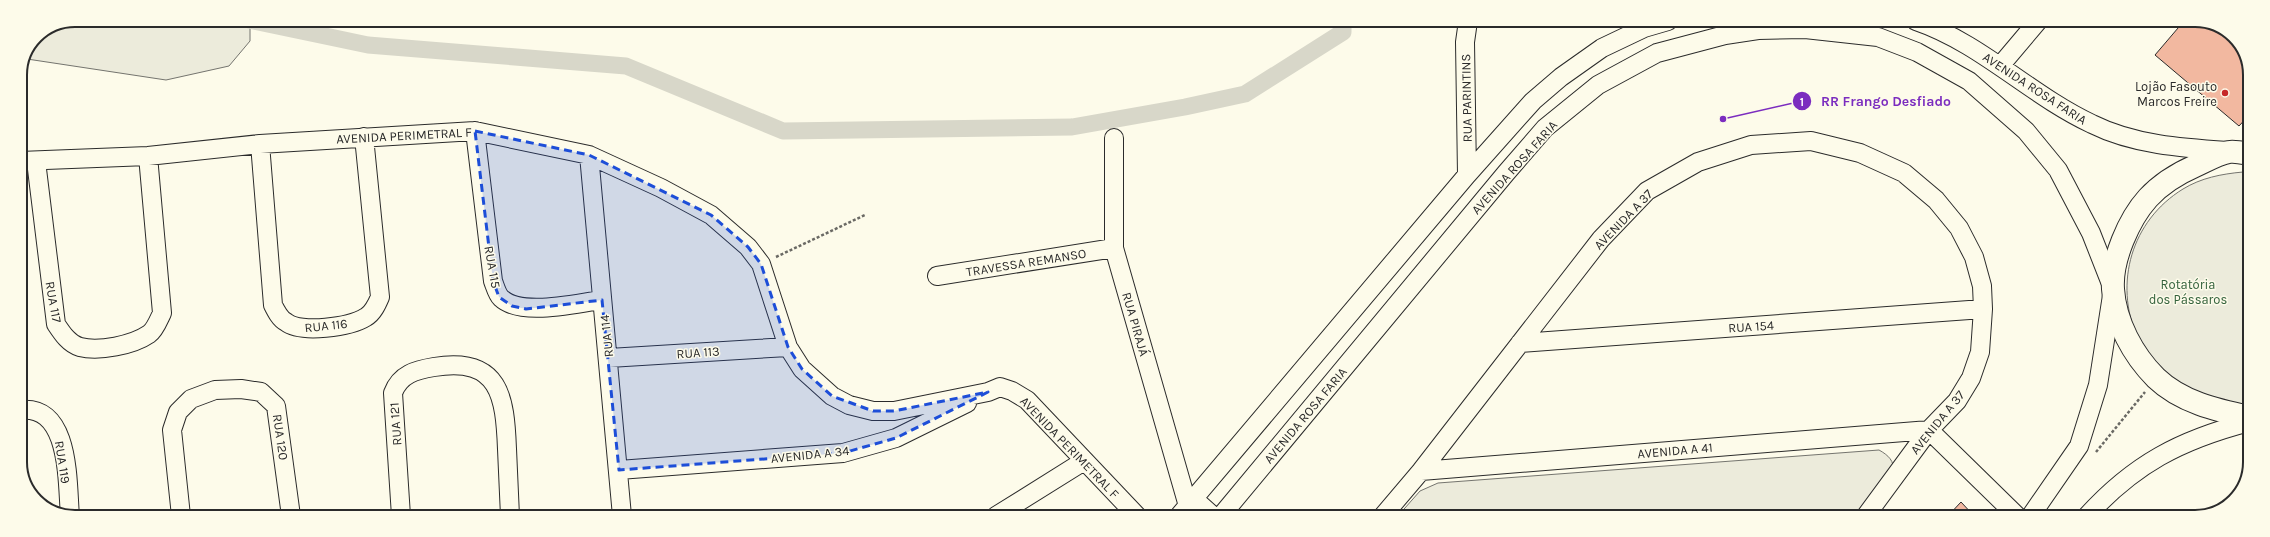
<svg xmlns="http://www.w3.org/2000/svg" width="2270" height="537" font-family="Karla,sans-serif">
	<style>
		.green { fill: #ecebdb; stroke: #74746e }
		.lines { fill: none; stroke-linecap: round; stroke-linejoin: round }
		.canal { stroke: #d8d7c9; stroke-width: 17 }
		.building { fill: #f2b8a0; stroke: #2b2b2b }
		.minor-casing { stroke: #2b2b2b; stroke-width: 20 }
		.major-casing { stroke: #2b2b2b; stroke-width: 24 }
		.path { stroke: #6a6964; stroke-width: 2.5; stroke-dasharray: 3 2; stroke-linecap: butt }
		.minor { stroke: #fdfbea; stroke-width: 18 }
		.major { stroke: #fdfbea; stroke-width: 22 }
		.marked { fill: #1d4ed8; fill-opacity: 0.2; stroke: #1d4ed8; stroke-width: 3; stroke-dasharray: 8 5; stroke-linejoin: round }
		.poi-dot { fill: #c62828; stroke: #fdfbea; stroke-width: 1.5 }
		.labels { text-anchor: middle; stroke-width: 3; stroke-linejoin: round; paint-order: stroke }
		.poi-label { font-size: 13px; fill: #2b2b2b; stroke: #fdfbea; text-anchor: end }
		.street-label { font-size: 13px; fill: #2b2b2b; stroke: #fdfbea }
		.park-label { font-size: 13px; fill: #34623c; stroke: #fdfbea }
		.rim { fill: none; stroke: #2b2b2b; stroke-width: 2 }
		.leader { fill: none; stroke: #7b2cbf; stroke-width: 1.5 }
		.callout-dot { fill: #7b2cbf; stroke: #fdfbea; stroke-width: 1.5 }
		.mark-label { font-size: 12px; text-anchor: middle; font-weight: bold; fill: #fff }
		.callout-label { font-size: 14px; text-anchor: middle; font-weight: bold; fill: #7b2cbf; stroke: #fdfbea; stroke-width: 3; stroke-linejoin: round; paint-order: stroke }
	</style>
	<rect width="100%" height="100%" fill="#fdfbea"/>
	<path class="green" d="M75,20h175v21l-21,25 -63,14 -139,-21 9,-23z
		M2243,172h7l-1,239c-13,-3 -46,-6 -56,-12 -8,-5 -16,-14 -23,-20 -7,-7 -19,-14 -24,-22 -4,-6 -6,-14 -9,-20 -23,-54 -6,-116 46,-148 18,-11 38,-15 60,-17z
		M1879,450c9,5 16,11 14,22 -1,7 -29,37 -35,45h-461l23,-26 18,-8z"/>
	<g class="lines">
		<path class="canal" d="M249,20l119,25 258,21 157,65 289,-4 113,-20 60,-13 98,-62v-11"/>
	</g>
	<path class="building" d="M2184,21h22l30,18 14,32v43l-11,12 -84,-71z
		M1961,502l14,15h-28z"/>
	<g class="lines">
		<defs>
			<path id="minor" d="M1916,21c65,22 114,74 176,103 42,21 91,24 137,27
				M2000,66l38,-45
				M475,131l18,150c2,5 4,13 8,17 20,19 75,5 101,2
				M1114,138v110l74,258
				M260,144l13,161c3,6 7,14 13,17 15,12 64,5 80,-5 7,-4 11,-13 14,-20l-16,-160
				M589,155l33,361
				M20,161l128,-5 112,-12 215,-13 114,24 72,33 50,27 37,32 13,17 27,83 14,22 30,27 17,9 24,6h21l94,-19 12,-5 12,4 15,9 110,116
				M36,161l20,163c6,9 13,20 24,23 19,5 53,-2 69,-13 6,-4 10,-15 13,-21l-14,-157
				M1467,175l-2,-133 3,-21
				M937,276l177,-28
				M1520,343l463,-34
				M609,358l179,-11
				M20,410c51,-6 47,73 50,106
				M619,470l224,-17 53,-15 71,-35
				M1421,471l508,-41 89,87
				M1194,499l19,17
				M181,516l-9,-86 6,-18 13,-13 24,-9 26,-1 20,3 15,14 15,110
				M401,516l-8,-123c7,-19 23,-23 41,-26 66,-11 71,30 73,82 1,23 2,45 3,67
				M996,516l88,-55
				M1179,516l288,-341 66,-74 28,-24 41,-29 42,-20 24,-7
				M1221,516l285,-343 39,-45 53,-43 59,-32 68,-18 33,-5 47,-1 73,8 39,15 52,29 57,50 32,39 33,63 22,56 -15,96 -19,61 -49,71
				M1382,517l39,-46 180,-232 46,-48 51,-29 53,-17 60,-4 49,12 44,20 32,27 23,28 15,29 8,29 1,23 -3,43 -9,26 -14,23 -28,29 -64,87
				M2086,517c48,-53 94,-77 163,-95"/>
			<path id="major" d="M2249,417c-33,-7 -68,-15 -93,-39 -23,-23 -41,-56 -43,-89 -2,-29 16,-70 35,-91 12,-13 31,-25 47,-32 11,-5 23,-12 34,-14 6,-1 15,1 21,2"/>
		</defs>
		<use href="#minor" class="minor-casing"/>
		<use href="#major" class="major-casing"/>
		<path class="path" d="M776,257l89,-42
			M2096,452l49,-60"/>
		<use href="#minor" class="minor"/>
		<use href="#major" class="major"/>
	</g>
	<path class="marked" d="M475,131l114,24 122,60 37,32 13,17 27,83 14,22 30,27 41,15h21l94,-19 -92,46 -53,15 -224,17 -17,-170 -76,9 -14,-3 -13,-9 -6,-16z"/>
	<circle class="poi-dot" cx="2225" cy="93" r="4"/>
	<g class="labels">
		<g class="poi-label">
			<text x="2217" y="91">Lojão Fasouto<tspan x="2217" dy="15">Marcos Freire</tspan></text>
		</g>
		<g class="street-label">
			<text transform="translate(2035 88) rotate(33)" y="5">AVENIDA ROSA FARIA</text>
			<text transform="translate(1466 98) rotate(-91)" y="5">RUA PARINTINS</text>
			<text transform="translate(404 135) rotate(-3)" y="5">AVENIDA PERIMETRAL F</text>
			<text transform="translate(1514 167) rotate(-48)" y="5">AVENIDA ROSA FARIA</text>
			<text transform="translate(1623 219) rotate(-46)" y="5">AVENIDA A 37</text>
			<text transform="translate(1026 262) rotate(-9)" y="5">TRAVESSA REMANSO</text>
			<text transform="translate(493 267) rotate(80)" y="5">RUA 115</text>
			<text transform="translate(54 302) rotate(80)" y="5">RUA 117</text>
			<text transform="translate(1136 324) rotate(74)" y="5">RUA PIRAJÁ</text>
			<text transform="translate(326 325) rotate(-6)" y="5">RUA 116</text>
			<text transform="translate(1751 326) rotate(-4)" y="5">RUA 154</text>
			<text transform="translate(606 336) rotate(-96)" y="5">RUA 114</text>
			<text transform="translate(698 352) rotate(-4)" y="5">RUA 113</text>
			<text transform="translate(1305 415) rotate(-50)" y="5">AVENIDA ROSA FARIA</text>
			<text transform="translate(1937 422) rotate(-51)" y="5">AVENIDA A 37</text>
			<text transform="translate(395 424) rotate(-94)" y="5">RUA 121</text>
			<text transform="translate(281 437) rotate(82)" y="5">RUA 120</text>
			<text transform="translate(1070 447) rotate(46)" y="5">AVENIDA PERIMETRAL F</text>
			<text transform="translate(1675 450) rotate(-5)" y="5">AVENIDA A 41</text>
			<text transform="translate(810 454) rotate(-6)" y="5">AVENIDA A 34</text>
			<text transform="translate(63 462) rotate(81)" y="5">RUA 119</text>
		</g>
		<g class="park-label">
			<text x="2188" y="289">Rotatória<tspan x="2188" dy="15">dos Pássaros</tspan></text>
		</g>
	</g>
	<path d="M0 0H2270V537H0ZM75 27H2195A48 48 0 0 1 2243 75V462A48 48 0 0 1 2195 510H75A48 48 0 0 1 27 462V75A48 48 0 0 1 75 27Z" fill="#fdfbea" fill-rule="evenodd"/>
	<path class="rim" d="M75 27H2195A48 48 0 0 1 2243 75V462A48 48 0 0 1 2195 510H75A48 48 0 0 1 27 462V75A48 48 0 0 1 75 27Z"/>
	<path class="leader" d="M1723 119L1802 101"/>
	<g class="callout-dot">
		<circle cx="1723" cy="119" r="4"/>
		<circle cx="1802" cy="101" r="10"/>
	</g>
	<g class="mark-label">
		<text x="1802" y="106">1</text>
	</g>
	<g class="callout-label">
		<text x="1886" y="106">RR Frango Desfiado</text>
	</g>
</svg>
